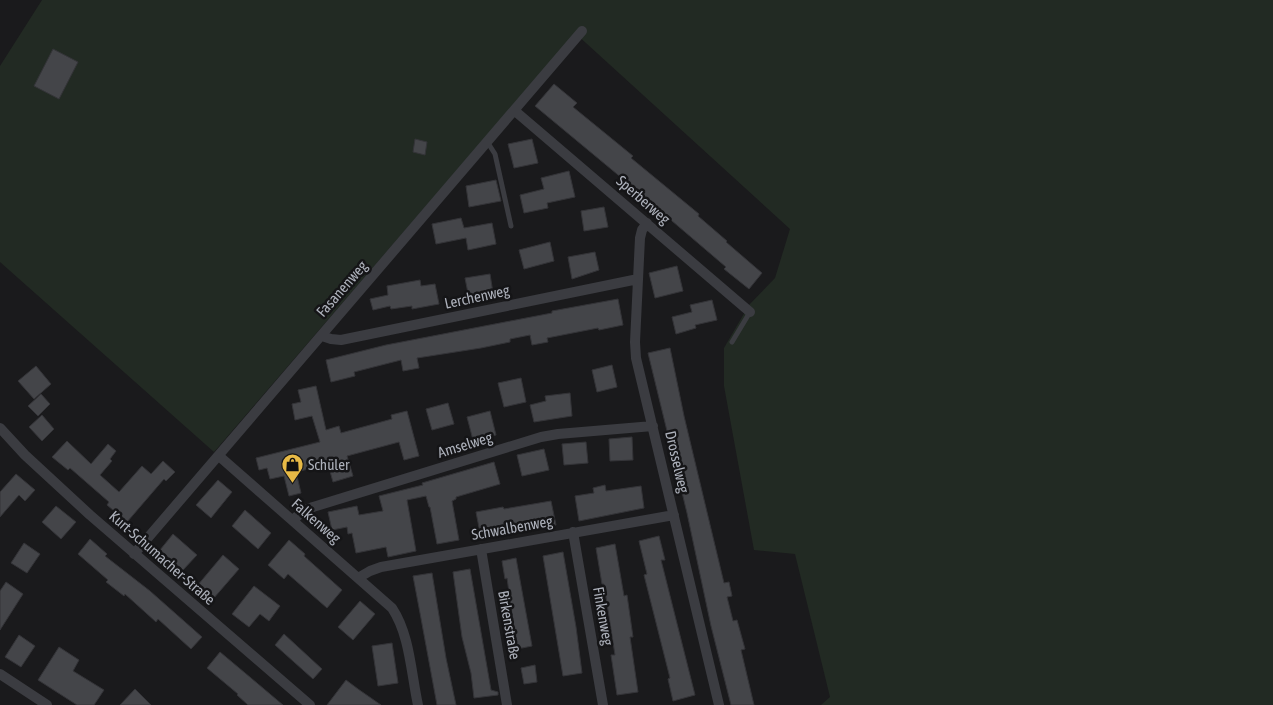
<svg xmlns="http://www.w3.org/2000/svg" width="1273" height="705" font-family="'Asap Condensed',sans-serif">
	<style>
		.green { fill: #222a23 }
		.building { fill: #444549; stroke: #343438 }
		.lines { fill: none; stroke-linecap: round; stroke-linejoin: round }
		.lane { stroke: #3b3c41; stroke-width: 5 }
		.street { stroke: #3b3c41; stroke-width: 10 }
		.labels { text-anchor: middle; stroke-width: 5; stroke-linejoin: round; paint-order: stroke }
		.street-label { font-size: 15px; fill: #adb1bb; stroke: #151517 }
		.poi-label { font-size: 15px; fill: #adb1bb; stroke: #151517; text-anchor: start }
	</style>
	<rect width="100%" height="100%" fill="#1a1a1c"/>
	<path class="green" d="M42,0h1231v705h-452l9,-8 -35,-143 -41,-4 -30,-164v-38l25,-43 26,-27 15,-49 -215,-196 -361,419 -214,-190v-196z"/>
	<path class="building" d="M53,49l25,13 -19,37 -25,-13z
		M554,84l23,19 -4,4 60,49 -2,2 68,56 -1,2 29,25 -1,1 36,31 -13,16 -25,-20 2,-2 -75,-64 -1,2 -22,-19 1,-2 -94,-78z
		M415,139l12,3 -2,13 -12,-3z
		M532,139l6,24 -24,5 -6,-24z
		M569,171l6,26 -28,6 1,5 -24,5 -4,-18 24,-6 -3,-11z
		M496,180l5,21 -32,6 -3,-21z
		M604,207l4,20 -24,4 -3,-20z
		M461,218l3,10 28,-5 4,21 -28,6 -2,-12 -30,6 -4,-20z
		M550,242l4,19 -30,8 -5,-19z
		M595,252l4,18 -27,9 -4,-22z
		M677,266l6,25 -28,7 -6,-25z
		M490,274l3,19 -24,5 -4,-20z
		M420,280l1,6 14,-2 4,20 -27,5v-3l-21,3 -1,-3 -17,4 -3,-11 18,-4 -1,-9z
		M618,299l5,26 -24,5 -1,-2 -51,10 1,4 -16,3 -2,-10 -20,4v3l-29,6 -64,10 2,10 -16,3 -2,-11 -47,12 1,4 -24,6 -5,-22 60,-15 166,-32v-2z
		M712,300l5,20 -22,5 1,3 -20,6 -4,-17 20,-5 -2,-7z
		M670,348l14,68 40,167 5,-1 3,14 -5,1 6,24 4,-1 8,29 -4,1 13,55h-23l-20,-79 -24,-113 -39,-160z
		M612,365l5,22 -20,5 -5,-22z
		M36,366l15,18 -17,15 -16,-18z
		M521,378l5,24 -22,5 -6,-24z
		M316,386l10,44 13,-4 2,7 51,-14 -1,-4 16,-4 12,45 -15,4 -5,-18 -52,14 6,20 -20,6 -5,-18 -32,8 5,21 -12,3 -5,-20 -14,3 -3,-11 -8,2 -3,-12 64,-16 -8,-26 -17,4 -3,-16 9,-2 -3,-12z
		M570,393l2,23 -38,6 -4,-17 16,-4 -1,-5z
		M41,394l9,10 -12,12 -10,-10z
		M448,403l6,21 -22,6 -6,-21z
		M490,411l6,24 -23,5 -6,-23z
		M42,415l12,14 -12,12 -13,-14z
		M632,437l1,23 -23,1 -1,-22z
		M67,441l24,23 17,-20 8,7 -6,8 2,2 -12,14 19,17 23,-26 9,8 12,-13 12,11 -9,9 -2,-2 -37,43 -20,-17 2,-3 -39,-34 -2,2 -16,-13z
		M586,442l2,21 -24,2 -2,-21z
		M544,449l5,21 -27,6 -5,-21z
		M494,462l6,22 -44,13v2l-4,2 7,39 -22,4 -7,-37h-1l-3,-11 -19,4 9,51 -28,6 -2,-10 -30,6 -4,-20 -4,1 -1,-7 -15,3 -4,-18 29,-6 2,9 24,-4 -4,-15 44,-11 -1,-2z
		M16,474l19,16 -10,11 -6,-6 -19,22v-25z
		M218,480l14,12 -21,26 -15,-13z
		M605,485l1,6 35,-5 3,22 -65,13 -4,-25 19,-3 -1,-5z
		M551,501l5,24 -75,13 -5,-26 27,-5 1,2z
		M56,506l20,16 -15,17 -19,-17z
		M245,510l26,23 -13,16 -26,-23z
		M173,534l24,21 -14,15 -23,-20z
		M659,536l6,24h-4l34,135 -22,6 -5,-22 2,-1 -26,-103 3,-1 -8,-33z
		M90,539l17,15 -2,2 45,35 52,46 -11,12 -33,-30 -2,3 -31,-28 -1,2 -18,-14 2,-2 -30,-26z
		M289,540l16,14 -1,2 38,34 -15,18 -39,-34 -4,5 -16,-14z
		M24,543l16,11 -13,19 -16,-10z
		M615,544l9,52 3,-1 6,42h-3l8,55 -21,3 -6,-40h4l-11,-71h-2l-6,-36z
		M563,552l13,75 6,46 -19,3 -20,-120z
		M223,555l16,14 -26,30 -16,-13z
		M516,558l16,88 -15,3 -10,-71 -2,1 -3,-18z
		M470,569l21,121 7,2v3l-24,3 -3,-25 -9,-36 -9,-65z
		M432,573l14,85 10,47h-19l-17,-92 -7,-37z
		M6,582l17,12 -23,36v-39z
		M254,586l26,20 -11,15 -9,-7 -11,13 -17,-13z
		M360,601l15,13 -22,26 -15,-13z
		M284,634l38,35 -9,10 -38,-34z
		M19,635l16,11 -14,21 -16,-10z
		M392,643l6,40 -20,3 -6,-40z
		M59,647l20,13 -6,11 31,19 -10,15h-17l-39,-25z
		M220,652l31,26 32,27h-35l-11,-10 1,-1 -31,-26z
		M535,665l2,17 -13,2 -3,-16z
		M346,680l12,9 23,16h-54z
		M135,689l16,16h-31z"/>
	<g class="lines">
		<path class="lane" d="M488,143l7,11 16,72
			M732,342l18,-30"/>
		<path class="street" d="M515,111l235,201
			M647,223l-5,7 -2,8 -5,104 1,16 83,347
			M322,336l9,3 10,1 297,-61
			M0,428l25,27 65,60 220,190
			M219,456l173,152c18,27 19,65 26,97
			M293,520l10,-9 10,-4 228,-70 17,-3 95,-8
			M573,532l30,173
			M481,549l26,156
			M134,554l448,-523
			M358,578l12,-7 11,-4 293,-52
			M0,674l47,31"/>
	</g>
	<defs>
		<symbol id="shop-pin" viewBox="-11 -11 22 30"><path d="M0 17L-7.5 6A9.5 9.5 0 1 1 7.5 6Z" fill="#e8ba46" stroke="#151517"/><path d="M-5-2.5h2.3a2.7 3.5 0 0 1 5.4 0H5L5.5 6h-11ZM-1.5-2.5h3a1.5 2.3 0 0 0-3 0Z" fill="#111"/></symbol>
	</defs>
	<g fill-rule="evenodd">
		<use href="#shop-pin" x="280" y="452" width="25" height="34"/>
	</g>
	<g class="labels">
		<g class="street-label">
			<text transform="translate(643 200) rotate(41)" y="5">Sperberweg</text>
			<text transform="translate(342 289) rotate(-49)" y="5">Fasanenweg</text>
			<text transform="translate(477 297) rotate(-12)" y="5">Lerchenweg</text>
			<text transform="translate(465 445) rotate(-17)" y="5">Amselweg</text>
			<text transform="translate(677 462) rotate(77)" y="5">Drosselweg</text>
			<text transform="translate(316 521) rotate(41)" y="5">Falkenweg</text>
			<text transform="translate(512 528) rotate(-10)" y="5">Schwalbenweg</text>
			<text transform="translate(162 558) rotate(41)" y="5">Kurt-Schumacher-Straße</text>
			<text transform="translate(603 616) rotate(80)" y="5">Finkenweg</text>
			<text transform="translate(509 625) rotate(80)" y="5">Birkenstraße</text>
		</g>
		<g class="poi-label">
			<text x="308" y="470">Schüler</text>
		</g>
	</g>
</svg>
